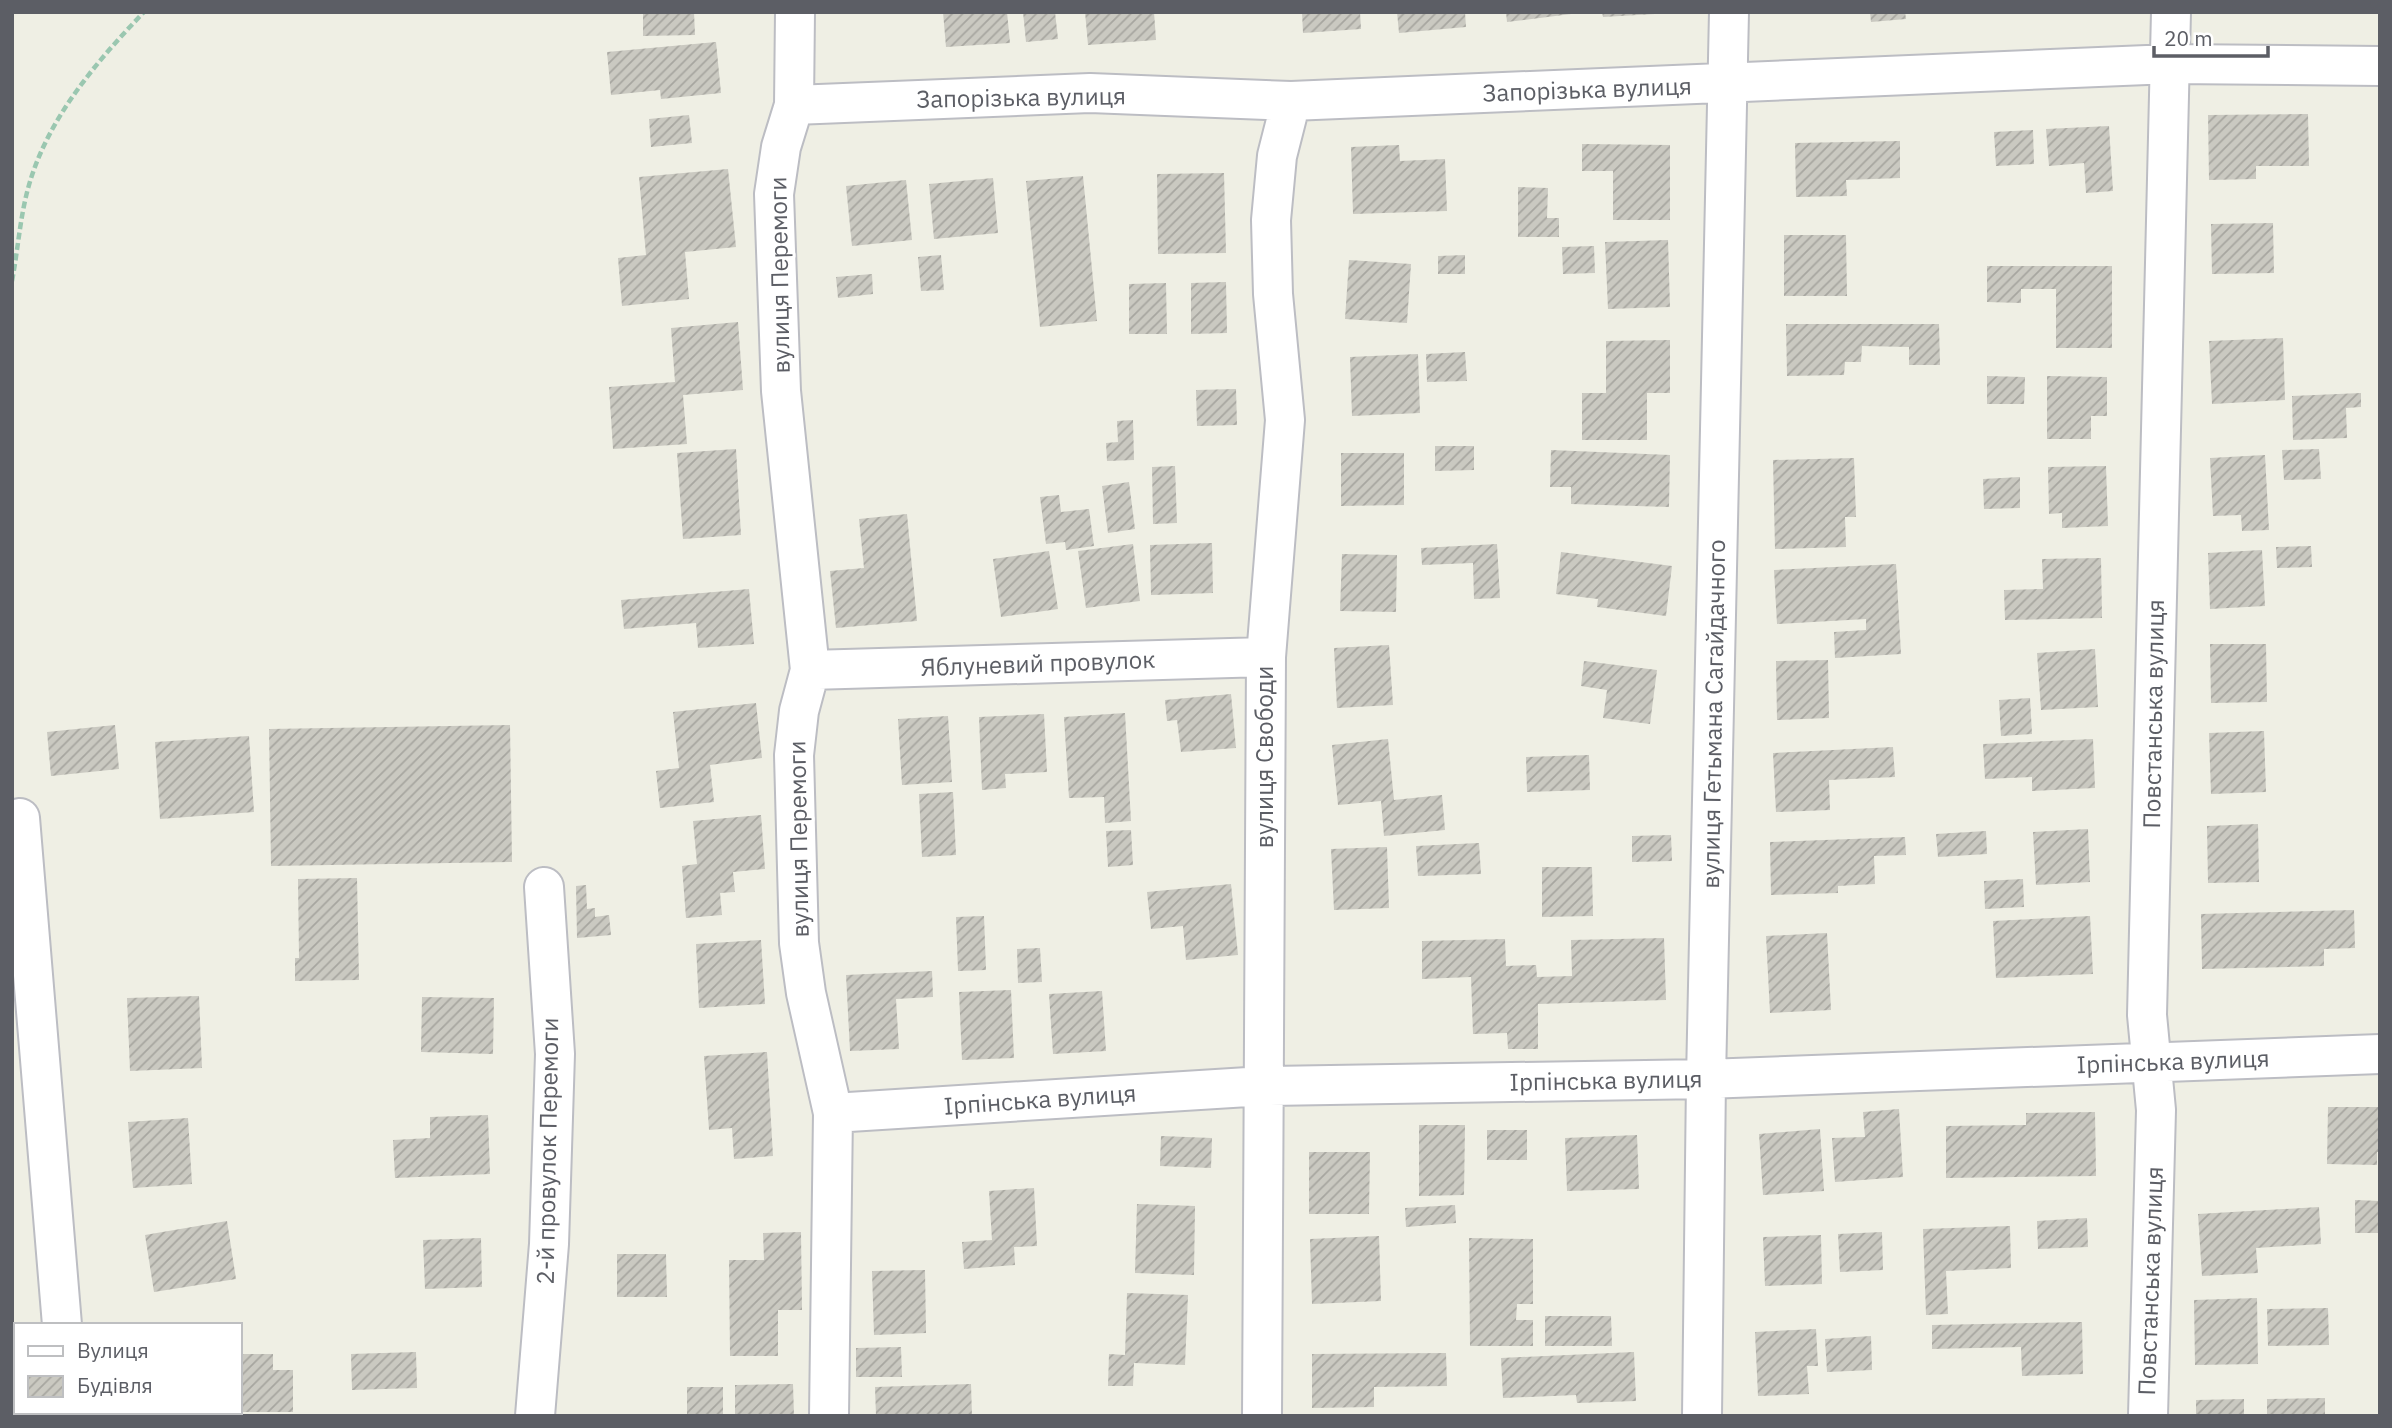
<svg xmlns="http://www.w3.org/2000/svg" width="2392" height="1428" font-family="'IBM Plex Sans',sans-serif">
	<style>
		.building { fill: url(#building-hatch) }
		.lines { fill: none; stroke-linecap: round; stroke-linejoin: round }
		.street-casing { stroke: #bcbdc3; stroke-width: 42 }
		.path { stroke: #9ac7b0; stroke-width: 4.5; stroke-dasharray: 7 3.5; stroke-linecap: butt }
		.street { stroke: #fff; stroke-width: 38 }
		.labels { text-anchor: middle; stroke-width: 6; stroke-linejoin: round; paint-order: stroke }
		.street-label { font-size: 24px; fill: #5c5e65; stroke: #fff }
	</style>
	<defs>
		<pattern id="building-hatch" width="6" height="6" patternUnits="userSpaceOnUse" patternTransform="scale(1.75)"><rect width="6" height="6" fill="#cac9c1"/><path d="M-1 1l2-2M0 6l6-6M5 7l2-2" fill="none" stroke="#a7a6a0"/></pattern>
	</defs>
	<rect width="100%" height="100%" fill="#efefe4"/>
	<path class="building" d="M643,12h51l1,23 -52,1z
		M943,12h64l3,31 -64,4z
		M1023,12h32l3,27 -32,3z
		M1085,12h69l2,28 -68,5z
		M1302,12h58l1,17 -58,4z
		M1397,12h68l1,15 -67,6z
		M1506,12h65v2l-64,8z
		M1602,12h53v2l-52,3z
		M1870,12h35l1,7 -35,3z
		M716,42l5,51 -60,6 -1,-9 -49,5 -4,-43z
		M2308,114l1,52h-53v13l-47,1 -1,-65z
		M689,115l3,28 -41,4 -2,-28z
		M2109,126l4,65 -27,2 -2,-30 -35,3 -3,-37z
		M2033,130l1,34 -38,2 -2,-34z
		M1900,141v37l-54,2 1,16 -51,1 -1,-54z
		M1582,144l88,1v75h-57v-49h-31z
		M1399,145l1,16 45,-2 2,52 -94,3 -2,-67z
		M728,169l8,78 -51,5 4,47 -67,7 -4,-48 28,-3 -7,-78z
		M1224,173l2,80 -68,1 -1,-80z
		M1083,176l14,145 -57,6 -14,-146z
		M993,178l5,55 -64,6 -5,-55z
		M906,180l6,60 -60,6 -6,-60z
		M1518,187l30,1 -1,30h12v19h-41z
		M2273,223l1,50 -62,1 -1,-50z
		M1784,235h62l1,61h-63z
		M1668,240l2,67 -62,2 -3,-67z
		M1594,246l1,27 -32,1 -1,-27z
		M941,255l3,35 -23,1 -3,-34z
		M1465,255v19h-27v-18z
		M1349,260l62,4 -4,59 -62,-4z
		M1987,266h125v82h-56v-59h-35v14l-34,-1z
		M872,274l1,20 -35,4 -2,-21z
		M1226,282l1,51 -36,1v-51z
		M1166,283l1,51h-38v-50z
		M738,322l5,68 -60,5 4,49 -74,5 -4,-62 66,-5 -4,-54z
		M1786,324h153l1,41h-31v-18l-47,-1 -1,16h-16l-1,13 -57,1z
		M2283,338l2,62 -73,4 -3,-63z
		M1670,340v53h-23v47h-65v-47h24v-52z
		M1465,352l2,29 -40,1 -1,-28z
		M1418,354l2,59 -68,3 -2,-59z
		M1987,376l38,1 -1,27h-37z
		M2047,376l60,1v39h-16v23h-44z
		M1236,389l1,36 -40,1 -1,-36z
		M2361,393v14l-15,1 1,30 -54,2 -1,-44z
		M1133,420l1,40 -27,1 -1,-18 12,-1 -1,-21z
		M1435,446h39v24l-39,1z
		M736,449l5,86 -58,4 -6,-86z
		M2319,449l2,30 -37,1 -2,-30z
		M1551,450l119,5 -1,52 -98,-3v-17h-21z
		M1341,453h63v52l-63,1z
		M2265,455l4,75 -27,1 -1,-16 -28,1 -3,-58z
		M1854,458l2,59h-11l1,30 -71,2 -2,-89z
		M1175,466l2,57 -24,1 -1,-57z
		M2106,466l2,60 -46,2v-15l-13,1 -1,-47z
		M2020,477v31l-36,1 -1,-30z
		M1129,482l6,47 -27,4 -6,-47z
		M1059,495l2,17 28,-3 5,37 -28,4 -1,-8 -19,2 -6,-47z
		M907,514l10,107 -81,7 -6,-57 34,-3 -5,-49z
		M1212,543l1,50 -62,2 -1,-50z
		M1133,544l7,57 -54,7 -8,-57z
		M1497,544l3,54 -26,1 -1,-36 -51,2 -1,-17z
		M2311,546l1,21 -35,1 -1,-21z
		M2262,550l3,56 -55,3 -2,-56z
		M1049,551l9,58 -57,8 -8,-58z
		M1561,552l111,14 -6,50 -69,-9 1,-8 -42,-5z
		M1342,554l55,1 -1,57 -56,-1z
		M2101,558l1,60 -97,2 -1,-30 39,-1 -1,-30z
		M1896,564l5,90 -66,4 -1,-26 32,-2v-11l-89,5 -3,-54z
		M749,589l5,55 -56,4 -2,-25 -72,6 -3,-29z
		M2210,644h56l1,58 -56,1z
		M1389,645l4,60 -56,3 -3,-60z
		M2095,649l3,58 -57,3 -4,-57z
		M1828,660l1,58 -52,2 -1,-59z
		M1584,661l73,9 -7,54 -47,-6 4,-28 -26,-4z
		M1231,694l5,54 -55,4 -4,-32 -10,1 -2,-21z
		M2030,698l2,36 -31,2 -2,-36z
		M756,703l6,55 -52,7 4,37 -54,6 -4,-37 23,-3 -6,-56z
		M1125,713l6,108 -26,2 -1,-26 -35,1 -5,-81z
		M1044,714l3,58 -42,2 1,14 -24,2 -3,-73z
		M948,716l4,66 -50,3 -4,-66z
		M115,725l4,44 -68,7 -4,-44z
		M510,725l2,137 -241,4 -2,-137z
		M2264,731l2,61 -55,2 -2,-61z
		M249,736l5,76 -94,7 -5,-77z
		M1388,739l6,61 48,-5 3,35 -61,6 -3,-35 -43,4 -6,-60z
		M2093,739l2,49 -63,3v-14l-47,2 -2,-35z
		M1893,747l2,30 -66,3 1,30 -54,2 -3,-59z
		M1589,755l1,35 -63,2 -1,-35z
		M953,792l3,63 -34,2 -3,-63z
		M761,815l4,54 -32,3 2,20 -15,1 2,22 -36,3 -4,-52 15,-2 -4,-43z
		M2258,824l1,58 -51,1 -1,-57z
		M2088,829l2,53 -54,3 -3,-53z
		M1131,830l2,35 -25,2 -2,-36z
		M1986,831l1,23 -49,3 -2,-23z
		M1671,835l1,26 -40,1v-26z
		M1905,837l1,18 -32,1 1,28 -37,2v7l-67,2 -1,-53z
		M1479,843l2,31 -63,2 -2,-30z
		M1387,847l2,61 -55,2 -3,-61z
		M1542,867h50l1,49 -51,1z
		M357,878l2,102 -64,1v-23h4l-1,-79z
		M2023,879l1,28 -39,2 -1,-28z
		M1231,884l7,71 -52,5 -3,-34 -32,3 -4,-37z
		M586,885l1,24 8,-1v9l14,-2 2,20 -34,3 -1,-52z
		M2354,910l1,38 -31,1v17l-122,3 -1,-55z
		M984,916l2,54 -28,1 -2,-54z
		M2090,916l3,58 -97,4 -3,-57z
		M1827,933l4,77 -61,3 -4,-77z
		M1664,938l2,62 -128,4v45h-30l-1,-16 -34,1 -2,-57 -49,2v-38l83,-2 1,27 30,-1 1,12 35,-1 -1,-36z
		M761,940l4,64 -66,4 -3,-64z
		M1040,948l2,34 -24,1 -1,-34z
		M932,971l1,26 -37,2 3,50 -49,2 -4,-76z
		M1011,990l3,68 -52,2 -3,-68z
		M1102,991l4,60 -53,3 -4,-60z
		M199,996l3,72 -72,3 -3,-73z
		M422,997l72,1 -1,56 -72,-2z
		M767,1052l6,104 -39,3 -2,-31 -23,2 -5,-74z
		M2328,1107h52v45h-3v13l-50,-1z
		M1899,1109l4,68 -68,5 -3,-44 33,-1 -2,-25z
		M2095,1112l1,64 -150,2v-52l80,-1v-12z
		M488,1115l2,59 -95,4 -2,-38 37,-2v-21z
		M188,1118l4,66 -59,4 -5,-66z
		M1419,1125h46l-1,70 -45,1z
		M1820,1129l4,62 -61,4 -4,-61z
		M1487,1130h40v30h-40z
		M1637,1135l2,54 -72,2 -2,-53z
		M1161,1136l51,2 -1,30 -51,-2z
		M1309,1152h61l-1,62h-60z
		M1034,1188l3,58 -23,1 1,18 -51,4 -2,-27 30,-2 -3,-49z
		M2355,1200l25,1v32h-25z
		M1137,1204l58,2 -1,69 -59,-2z
		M1455,1205l1,18 -50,4 -1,-19z
		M2319,1207l2,37 -65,4 2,25 -56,3 -4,-62z
		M2087,1218l1,29 -50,2 -1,-28z
		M227,1221l9,58 -82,13 -9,-57z
		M2010,1226l1,42 -65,3 2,43 -22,1 -3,-86z
		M801,1232l1,78h-24v46h-48l-1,-96h35l-1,-27z
		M1882,1232l1,38 -43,2 -2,-38z
		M1821,1235l1,49 -57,2 -2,-49z
		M1379,1236l2,65 -69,3 -2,-65z
		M481,1238l1,49 -57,2 -2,-49z
		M1469,1238l64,1v65h-16l-1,16h17v26h-63z
		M617,1254h49l1,43h-50z
		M925,1270l1,63 -52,2 -2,-64z
		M1127,1293l61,2 -3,70 -51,-2 -1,23h-25l1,-32 16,1z
		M2257,1298l1,66 -63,1 -1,-65z
		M2328,1308l1,37 -61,1 -1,-37z
		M1545,1316h66l1,30h-67z
		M2082,1322l1,52 -61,2 -1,-29 -89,2v-24z
		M1816,1329l2,37h-11l2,28 -51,2 -3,-64z
		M1871,1336l1,34 -45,2 -2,-33z
		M901,1347l1,30h-46v-29z
		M416,1352l1,36 -65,2 -1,-36z
		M1634,1352l2,49 -59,2 -1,-8 -73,3 -2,-40z
		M1446,1353l1,33 -73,1v20l-62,1v-54z
		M240,1354h33v16h20v42h-53z
		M793,1384l1,32h-59v-31z
		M971,1384l1,32h-96l-1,-29z
		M687,1387h36v29h-36z
		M2325,1398v18h-58v-17z
		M2244,1399v17h-48v-16z"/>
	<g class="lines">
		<defs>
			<path id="street" d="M795,12l-1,93 -13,42 -7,47 7,197 29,279 -11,41 -5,44 5,188 7,50 27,120 -4,303
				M794,105l296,-12 201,8 880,-37 209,2
				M810,670l456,-13
				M20,818l42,507
				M833,1113l431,-27 442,-7 674,-25
				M69,1412v4
				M535,1416l14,-172 6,-190 -11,-167
				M1262,1416l4,-759 19,-237 -12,-126 -2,-74 6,-64 14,-55
				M1702,1416l4,-337 23,-1067
				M2148,1416l8,-306 -9,-95 24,-1003"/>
		</defs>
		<use href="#street" class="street-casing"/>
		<path class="path" d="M12,281c6,-31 8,-65 17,-96 19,-67 68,-124 115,-173"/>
		<use href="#street" class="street"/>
	</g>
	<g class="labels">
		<g class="street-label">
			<text transform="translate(1587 90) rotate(-2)" y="8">Запорізька вулиця</text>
			<text transform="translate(1021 98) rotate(-1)" y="8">Запорізька вулиця</text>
			<text transform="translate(780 275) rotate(-91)" y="8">вулиця Перемоги</text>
			<text transform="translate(1038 664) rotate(-2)" y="8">Яблуневий провулок</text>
			<text transform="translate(1714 714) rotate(-89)" y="8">вулиця Гетьмана Сагайдачного</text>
			<text transform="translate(2154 714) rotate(-89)" y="8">Повстанська вулиця</text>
			<text transform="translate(1265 757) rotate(-90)" y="8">вулиця Свободи</text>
			<text transform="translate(799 839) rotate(-91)" y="8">вулиця Перемоги</text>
			<text transform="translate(2173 1062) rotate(-2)" y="8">Ірпінська вулиця</text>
			<text transform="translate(1606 1081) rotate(-1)" y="8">Ірпінська вулиця</text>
			<text transform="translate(1040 1100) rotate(-4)" y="8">Ірпінська вулиця</text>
			<text transform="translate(548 1151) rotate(-89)" y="8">2-й провулок Перемоги</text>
			<text transform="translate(2151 1281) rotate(-88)" y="8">Повстанська вулиця</text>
		</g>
	</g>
	<rect width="2392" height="1428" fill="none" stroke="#5c5e65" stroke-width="28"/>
	<rect x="14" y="1323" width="228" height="91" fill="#ffffff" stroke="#bebfc1" stroke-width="2"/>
	<rect x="28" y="1346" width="35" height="10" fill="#ffffff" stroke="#bebfc1" stroke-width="2"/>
	<text x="77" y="1358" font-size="21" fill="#5c5e65">Вулиця</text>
	<rect x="28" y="1376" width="35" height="21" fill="url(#building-hatch)" stroke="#bebfc1" stroke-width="2"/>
	<text x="77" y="1393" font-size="21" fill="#5c5e65">Будівля</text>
	<path d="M2154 46v10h114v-10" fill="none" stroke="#5c5e65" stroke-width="3.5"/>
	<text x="2164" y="46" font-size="21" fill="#5c5e65" stroke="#ffffff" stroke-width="5" paint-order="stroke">20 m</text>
</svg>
